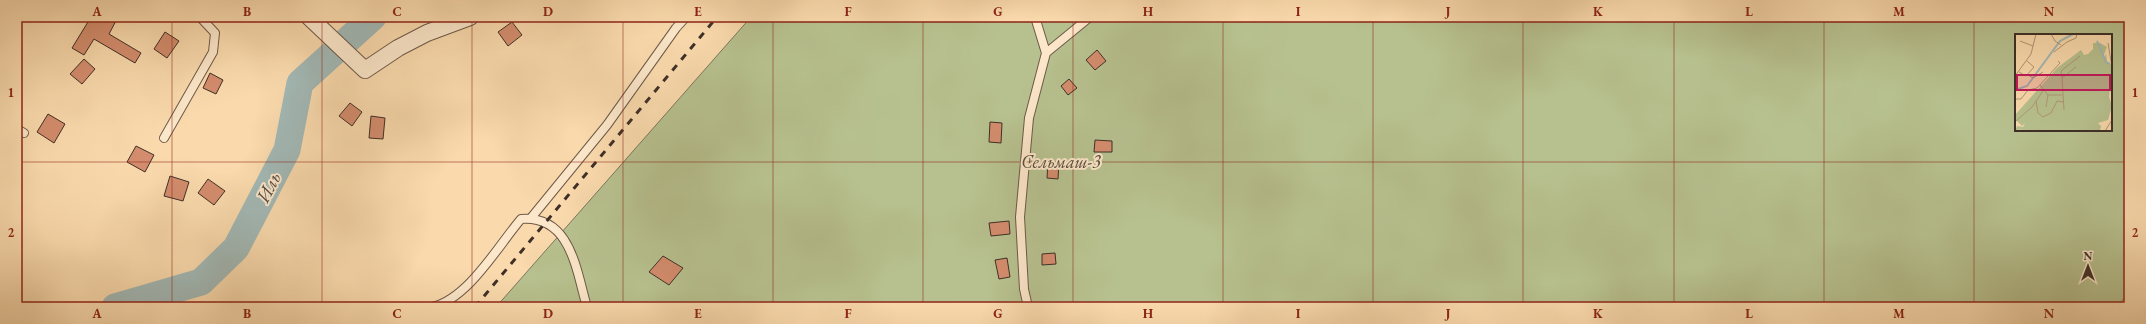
<svg xmlns="http://www.w3.org/2000/svg" width="2146" height="324" font-family="'EB Garamond',serif">
	<style>
		.green { fill: #b7c18f; stroke: #7a785b; fill-rule: evenodd }
		.lines { fill: none; stroke-linecap: round; stroke-linejoin: round }
		.river { stroke: #a2b8b5; stroke-width: 27 }
		.building { fill: #d48d6e; stroke: #3e2f27 }
		.service-casing { stroke: #6d5a48; stroke-width: 10 }
		.minor-casing { stroke: #6d5a48; stroke-width: 18 }
		.service { stroke: #fce7ca; stroke-width: 8 }
		.minor { stroke: #fce7ca; stroke-width: 16 }
		.rail { stroke: #3e2f27; stroke-width: 3; stroke-dasharray: 7 7; stroke-linecap: butt }
		.grid { fill: none; stroke: #8f2418; stroke-width: 1; stroke-opacity: 0.55 }
		.labels { text-anchor: middle; stroke-width: 4; stroke-linejoin: round; paint-order: stroke }
		.park-label { font-size: 18px; font-style: italic; fill: #564c3c; stroke: #fce7ca }
		.water-label { font-size: 19px; font-style: italic; fill: #524a43; stroke: #fce7ca }
		.inset-river { fill: none; stroke: #a2b8b5; stroke-width: 2 }
		.inset-road { fill: none; stroke: #af9677; stroke-width: 1 }
		.view { fill: #c2185b; fill-opacity: 0.15; stroke: #c2185b; stroke-width: 2 }
		.inset-edge { fill: none; stroke: #3e2f27; stroke-width: 2 }
		.neatline { fill: none; stroke: #8f2418; stroke-width: 1.5 }
		.grid-label { font-size: 13px; text-anchor: middle; font-weight: bold; fill: #8f2418 }
	</style>
	<rect width="100%" height="100%" fill="#fadaad"/>
	<filter id="stains"><feTurbulence type="fractalNoise" baseFrequency=".005" numOctaves="4"/><feColorMatrix values="0 0 0 0 .2 0 0 0 0 .09 0 0 0 0 .02 0 0 0 .5 -.17"/></filter>
	<radialGradient id="worn" r=".72"><stop offset=".6" stop-color="#630" stop-opacity="0"/><stop offset="1" stop-color="#630" stop-opacity=".3"/></radialGradient>
	<path class="green" d="M751,17h1378v113l-3,3 3,8v151l-12,15h-1621zM2016,35h95v95h-95z"/>
	<g class="lines">
		<path class="river" d="M115,307l86,-25 35,-34 51,-98 13,-67 73,-66"/>
	</g>
	<path class="building" d="M91,17h27l-9,17 32,19 -6,10 -41,-24 -10,16 -12,-7z
		M512,22l10,13 -14,11 -10,-14z
		M165,32l14,9 -12,17 -13,-9z
		M1097,50l9,11 -11,9 -9,-10z
		M84,59l11,10 -13,15 -12,-10z
		M210,73l13,7 -7,14 -13,-6z
		M1069,79l8,9 -9,7 -7,-9z
		M350,103l12,9 -10,14 -13,-10z
		M48,114l17,10 -11,19 -17,-11z
		M371,116l14,2 -2,21 -14,-1z
		M990,122l12,1 -1,20 -12,-1z
		M1095,140l17,1v11h-18z
		M136,146l18,9 -9,17 -18,-10z
		M1048,162h11l-1,17 -11,-1z
		M170,176l19,6 -6,19 -19,-5z
		M208,179l17,12 -11,14 -16,-12z
		M1009,221l1,13 -19,2 -2,-13z
		M1055,253l1,11 -14,1v-11z
		M663,256l20,12 -14,17 -20,-13z
		M1007,258l3,19 -11,2 -4,-19z"/>
	<g class="lines">
		<defs>
			<path id="service" d="M1035,17l11,36
				M17,129l7,4
				M164,138l49,-86 2,-19 -15,-16
				M531,218l76,-93 69,-97 10,-11
				M432,307c36,-8 66,-61 89,-88 50,-4 55,51 66,88
				M1028,307l-4,-18 -4,-72 9,-99 17,-65 44,-36"/>
			<path id="minor" d="M309,17l56,53 33,-22 29,-15 43,-16"/>
		</defs>
		<use href="#service" class="service-casing"/>
		<use href="#minor" class="minor-casing"/>
		<use href="#service" class="service"/>
		<use href="#minor" class="minor"/>
		<path class="rail" d="M475,307l242,-290"/>
	</g>
	<path class="grid" d="M172,17v290M322,17v290M472,17v290M623,17v290M773,17v290M923,17v290M1073,17v290M1223,17v290M1373,17v290M1523,17v290M1674,17v290M1824,17v290M1974,17v290M17,162h2112"/>
	<g class="labels">
		<g class="park-label">
			<text x="1061" y="168">Сельмаш-3</text>
		</g>
		<g class="water-label">
			<text transform="translate(268 187) rotate(-63)" y="7">Иль</text>
		</g>
	</g>
	<g transform="translate(2015 34)">
		<rect width="97" height="97" fill="#fadaad"/>
		<path d="M78,9h7l7,4 -4,10h2l1,-4 1,10 4,1 1,4 -3,29 3,9 -4,14 -10,3 3,3 -1,5h-82l3,-2 -6,2 2,-5 6,1 2,-4 -3,3 -7,-7v-4l42,-47 24,-18 3,5 4,-1 5,-5z" fill="#b7c18f"/>
		<path class="inset-river" d="M82,7l9,21 4,2M0,56l12,-4 33,-45 13,-7"/>
		<path class="inset-road" d="M36,0l4,7 6,4M5,7l13,5M93,9l4,24M39,18l13,-10 9,-4 1,-4M4,38l7,4 8,-9 -7,-6M13,41l5,3 10,-6M0,42l16,-22 5,-20M47,44l-1,-7 19,-15M25,51l8,10h14M0,65h6l7,-9 9,-2 23,-25 -2,-2M21,67l2,12 5,4 8,-4 6,-12 6,1M31,73l2,-12M49,76l-2,-32 14,-11M1,87l16,-14 11,-16M90,97l7,-11"/>
		<path class="view" d="M2,41h93v15h-93z"/>
		<rect width="97" height="97" class="inset-edge"/>
	</g>
	<rect width="2146" height="324" fill="none" stroke="#fadaad" stroke-width="44"/>
	<g transform="translate(2088 266)" stroke="#fce7ca" stroke-width="3" paint-order="stroke">
	<path d="M0-3L7 15L0 10L-7 15Z" fill="#3e2f27"/>
	<text y="-6" font-size="11" font-weight="bold" text-anchor="middle" fill="#3e2f27">N</text>
	</g>
	<rect x="22" y="22" width="2102" height="280" class="neatline"/>
	<g class="grid-label">
		<text x="97" y="16">A</text>
		<text x="247" y="16">B</text>
		<text x="397" y="16">C</text>
		<text x="548" y="16">D</text>
		<text x="698" y="16">E</text>
		<text x="848" y="16">F</text>
		<text x="998" y="16">G</text>
		<text x="1148" y="16">H</text>
		<text x="1298" y="16">I</text>
		<text x="1448" y="16">J</text>
		<text x="1598" y="16">K</text>
		<text x="1749" y="16">L</text>
		<text x="1899" y="16">M</text>
		<text x="2049" y="16">N</text>
		<text x="11" y="97">1</text>
		<text x="2135" y="97">1</text>
		<text x="11" y="237">2</text>
		<text x="2135" y="237">2</text>
		<text x="97" y="318">A</text>
		<text x="247" y="318">B</text>
		<text x="397" y="318">C</text>
		<text x="548" y="318">D</text>
		<text x="698" y="318">E</text>
		<text x="848" y="318">F</text>
		<text x="998" y="318">G</text>
		<text x="1148" y="318">H</text>
		<text x="1298" y="318">I</text>
		<text x="1448" y="318">J</text>
		<text x="1598" y="318">K</text>
		<text x="1749" y="318">L</text>
		<text x="1899" y="318">M</text>
		<text x="2049" y="318">N</text>
	</g>
	<rect width="100%" height="100%" filter="url(#stains)"/>
	<rect width="100%" height="100%" fill="url(#worn)"/>
</svg>
